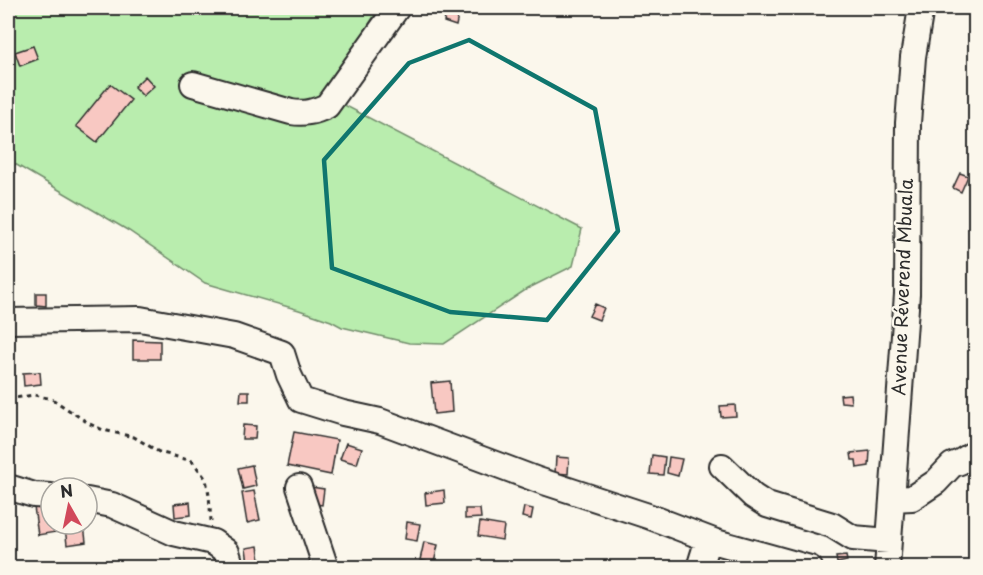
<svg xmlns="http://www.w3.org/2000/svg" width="983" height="575" font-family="'Playpen Sans',sans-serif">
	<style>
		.green { fill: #b9edae; stroke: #728c6c; stroke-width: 1.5 }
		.building { fill: #f8c8c2; stroke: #2b2b2b; stroke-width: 1.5 }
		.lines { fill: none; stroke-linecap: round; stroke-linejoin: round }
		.minor-casing { stroke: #2b2b2b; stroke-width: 28 }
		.path { stroke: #2b2b2b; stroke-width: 3; stroke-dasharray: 4.5 4.5; stroke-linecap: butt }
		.minor { stroke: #fbf7ec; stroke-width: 24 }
		.marked { fill: none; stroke: #0f766e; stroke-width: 4.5; stroke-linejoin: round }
		.labels { text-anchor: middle; stroke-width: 4.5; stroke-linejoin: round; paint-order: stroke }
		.street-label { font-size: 18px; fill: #2b2b2b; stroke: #fbf7ec }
	</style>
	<rect width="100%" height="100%" fill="#fbf7ec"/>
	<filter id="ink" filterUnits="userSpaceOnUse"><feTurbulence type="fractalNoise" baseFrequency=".0167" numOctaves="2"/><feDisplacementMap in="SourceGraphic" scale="12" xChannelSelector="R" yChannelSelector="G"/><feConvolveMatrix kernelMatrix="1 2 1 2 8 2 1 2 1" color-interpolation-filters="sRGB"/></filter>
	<g filter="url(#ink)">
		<path class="green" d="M8,8h371l-54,87 257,134 -9,37 -46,23 -83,55 -35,-1 -67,-16 -11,-6 -32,-11 -94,-27 -76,-52 -121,-71z"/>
		<path class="building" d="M446,13l12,3 -2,10 -12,-4z
			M33,46l5,13 -18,7 -5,-14z
			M145,76l9,10 -11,10 -9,-9z
			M110,84l21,16 -34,42 -21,-16z
			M960,173l8,3 -7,16 -8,-4z
			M36,293h10v13l-10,-1z
			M595,304l9,4 -5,12 -10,-4z
			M133,340l27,1v18h-27z
			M40,372l1,12 -17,2 -1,-13z
			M450,381l2,31 -18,2 -3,-31z
			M241,391h8v10h-9z
			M850,394l1,9 -10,-1 -1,-7z
			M735,405l1,11 -15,1 -1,-11z
			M243,425l13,1 -1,13h-13z
			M294,432l43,8 -6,35 -44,-9z
			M346,443l16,5 -5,16 -17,-5z
			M870,451l-1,15 -12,2 -1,-8h-4l-1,-7z
			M652,455l13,2 -2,18 -13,-1z
			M556,457l13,1 -1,16 -13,-1z
			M669,457l13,2 -4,17 -11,-3z
			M252,465l4,21 -13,3 -5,-21z
			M311,487l13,2 -2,16 -13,-2z
			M444,490l1,13 -19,2 -1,-12z
			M254,491l6,29 -13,3 -5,-30z
			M190,502l1,13 -16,2 -1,-13z
			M51,505v19h4l1,8 -18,3 -4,-28z
			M524,507l9,2 -2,10 -9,-2z
			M465,509h15l1,9 -16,1z
			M407,522l13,2 -3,17 -12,-2z
			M480,522l24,4 -2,14 -24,-4z
			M84,525l2,17 -19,3 -2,-18z
			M424,542l14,3 -4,18 -14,-3z
			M258,546l2,15 -12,2 -2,-15z
			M846,556l1,5 -10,2 -1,-6z"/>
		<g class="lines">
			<defs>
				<path id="minor" d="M193,84l98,28c14,2 23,0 36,-6l70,-98
					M8,321l132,-2 94,17 48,17 7,22 12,25 42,13 37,8 158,59 110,36 68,26 94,26
					M722,466l31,30 14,9 65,20 21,13 36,3
					M8,487l26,8 17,1
					M299,487l27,81
					M892,499l20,-1 24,-16 16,-17 8,-3 16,-10
					M87,500l25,5 62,28 39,9 14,10 5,16
					M699,568l9,-29
					M887,568l20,-274 1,-171 5,-66 8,-49"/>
			</defs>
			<use href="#minor" class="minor-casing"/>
			<path class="path" d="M8,399l26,-4 18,4 38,25 13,6 31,7 25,15 33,9 14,18 3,16 2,26"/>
			<use href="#minor" class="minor"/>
		</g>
	</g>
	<path class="marked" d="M469,40l126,69 23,122 -71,89 -97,-8 -118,-44 -8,-108 85,-97z"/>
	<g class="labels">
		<g class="street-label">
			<text transform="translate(903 287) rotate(-88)" y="6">Avenue Réverend Mbuala</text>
		</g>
	</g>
	<rect width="983" height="575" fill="none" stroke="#fbf7ec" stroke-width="30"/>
	<rect x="15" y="15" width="953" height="545" fill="none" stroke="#2b2b2b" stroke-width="2" filter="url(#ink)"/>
	<g transform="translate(69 506) rotate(351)"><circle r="28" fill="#fbf7ec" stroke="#a8a59f" stroke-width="1.5"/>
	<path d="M0-4.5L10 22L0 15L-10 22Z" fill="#d1495b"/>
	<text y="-9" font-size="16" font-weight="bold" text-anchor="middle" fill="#2b2b2b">N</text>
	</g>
</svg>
